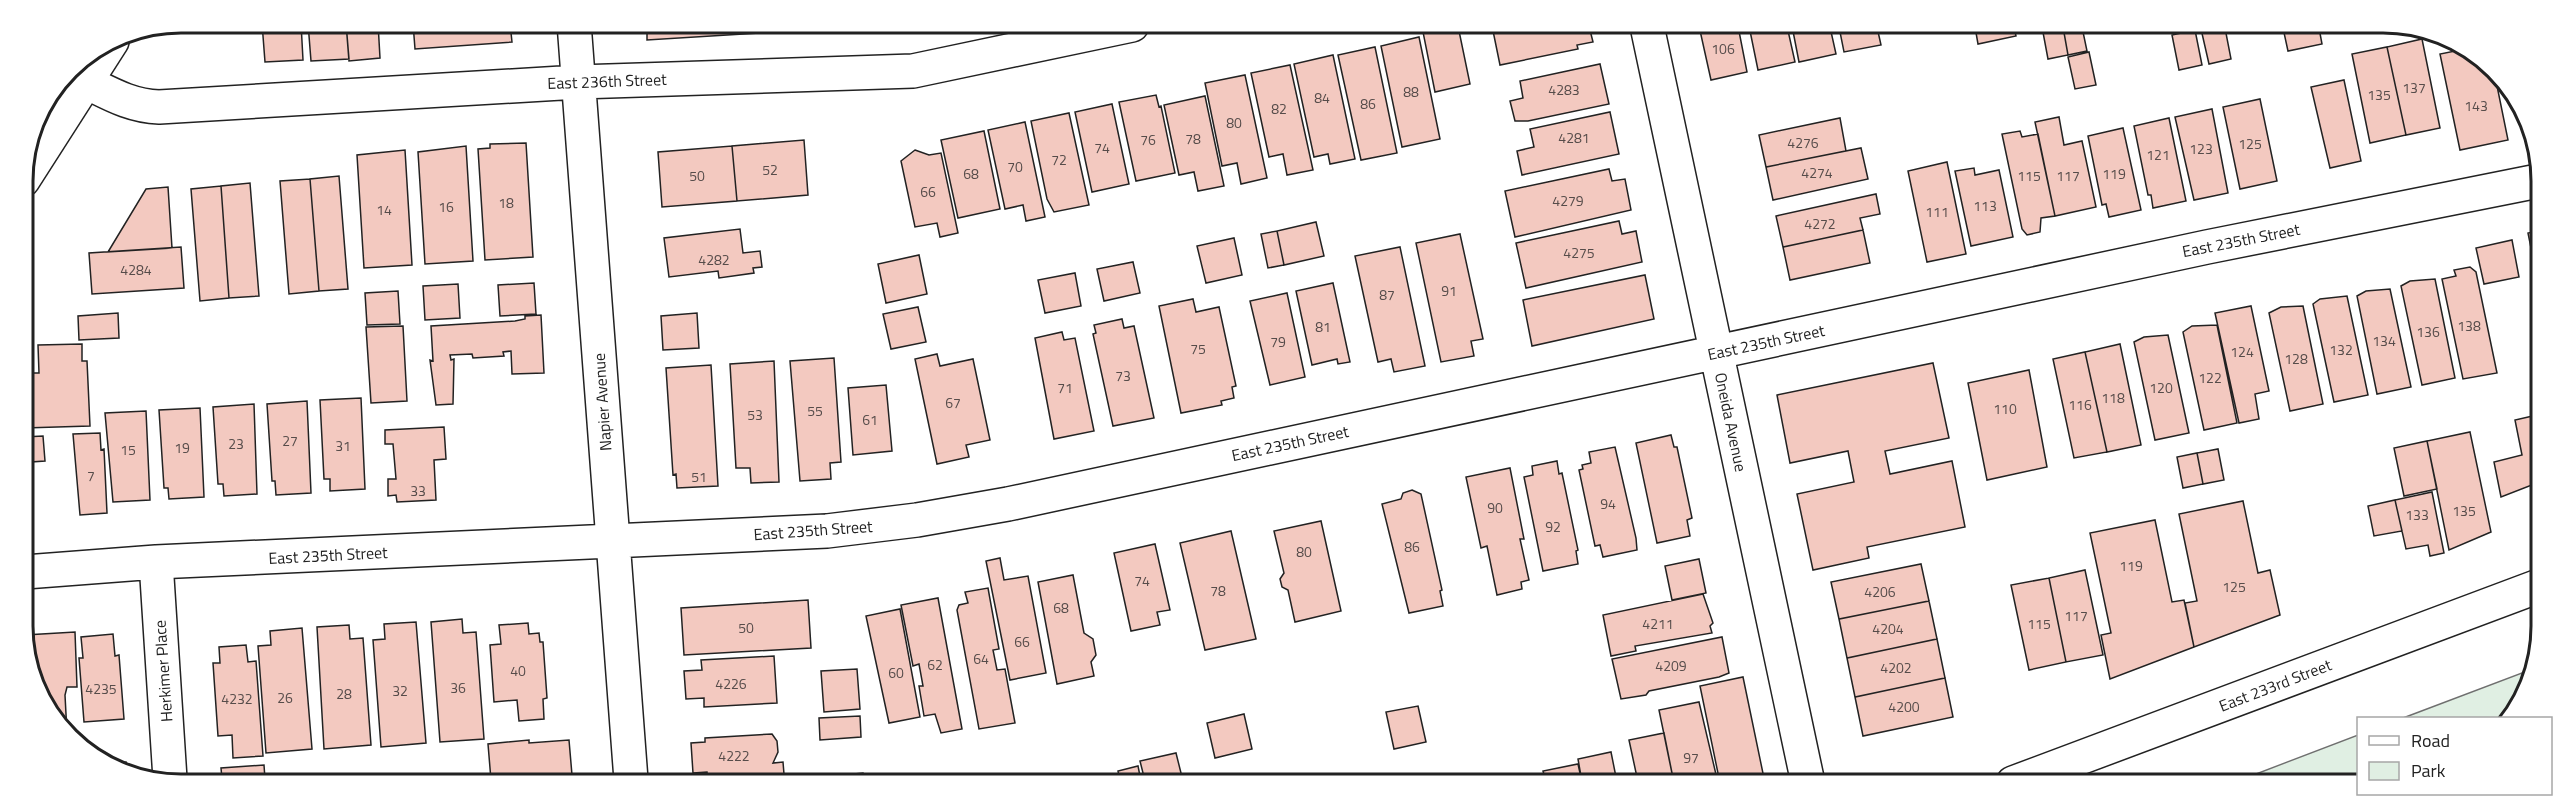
<svg xmlns="http://www.w3.org/2000/svg" width="2564" height="807" font-family="'Titillium Web',sans-serif">
	<style>
		.green { fill: #e0efe3; stroke: #6f6f6f; stroke-width: 1.5 }
		.building { fill: #f3c9c0; stroke: #222; stroke-width: 1.5 }
		.lines { fill: none; stroke-linecap: round; stroke-linejoin: round }
		.minor-casing { stroke: #222; stroke-width: 36 }
		.tertiary-casing { stroke: #222; stroke-width: 36 }
		.primary-casing { stroke: #222; stroke-width: 36 }
		.minor { stroke: #fff; stroke-width: 33 }
		.tertiary { stroke: #fff; stroke-width: 33 }
		.primary { stroke: #fff; stroke-width: 33 }
		.labels { text-anchor: middle; stroke-width: 4.5; stroke-linejoin: round; paint-order: stroke }
		.number-label { font-size: 14px; fill: #564c4a }
		.street-label { font-size: 16px; fill: #222; stroke: #fff }
		.rim { fill: none; stroke: #222; stroke-width: 3 }
	</style>
	<rect width="100%" height="100%" fill="#fff"/>
	<path class="green" d="M2535,668l-24,50h-108z
		M2358,735v49h-128z"/>
	<path class="building" d="M262,23h39l2,37 -38,2z
		M308,23h38l3,36 -38,2z
		M346,23h32l2,35 -31,3z
		M413,23h97l2,19 -97,7z
		M632,24h126l1,9 -112,7v-9l-15,1z
		M1430,26h28l12,58 -35,8 -13,-65z
		M1492,26h97l4,16 -16,3 1,4 -78,16z
		M1699,26h39l9,46 -36,8z
		M1749,26h38l8,36 -37,8z
		M1792,26l38,1 6,27 -37,8z
		M1839,27h38l4,18 -37,7z
		M1975,27h39l2,9 -38,8z
		M2042,27h21l5,28 -20,4z
		M2063,27h19l5,24 -19,4z
		M2210,27l15,1 6,31 -22,5 -8,-35z
		M2283,28h36l3,16 -34,7z
		M2195,30l7,35 -23,5 -7,-35z
		M1419,37l21,102 -38,8 -21,-101z
		M2422,39l18,89 -34,7 -19,-88z
		M1375,47l22,106 -36,7 -23,-105z
		M2387,47l19,88 -36,8 -18,-89z
		M2460,50l34,21 14,69 -48,10 -20,-96z
		M2089,52l7,33 -21,4 -7,-32z
		M1333,55l22,104 -25,5 -2,-10 -14,3 -20,-93z
		M1600,64l9,40 -81,17h-13l-5,-20 13,-3 -3,-17z
		M1290,65l23,105 -26,5 -4,-21 -14,3 -18,-84z
		M1245,75l22,103 -26,6 -4,-21 -15,3 -17,-83z
		M2344,80l17,81 -31,7 -19,-81z
		M1156,95l3,12 2,-1 14,67 -39,8 -17,-79z
		M1205,96l19,90 -26,5 -4,-19 -15,3 -15,-70z
		M2260,99l17,82 -37,8 -17,-82z
		M1112,104l17,80 -37,8 -17,-80z
		M2212,109l16,84 -34,7 -19,-83z
		M1610,112l9,42 -97,21 -5,-24 17,-4 -4,-18z
		M1069,113l20,92 -35,7 -7,-13 -16,-78z
		M2059,117l5,28 18,-4 14,66 -41,9 -20,-94z
		M1840,118l6,33 -80,16 -7,-32z
		M2169,118l17,83 -33,7 -2,-13h-3l-14,-69z
		M1025,122l20,95 -19,4 -3,-16 -18,4 -17,-79z
		M2123,128l18,82 -32,7 -3,-13 -4,1 -14,-69z
		M984,131l16,78 -42,9 -17,-78z
		M2020,131l2,6 16,-3 17,82 -14,2 -1,14 -13,3 -5,-6 -20,-95z
		M804,140l4,55 -71,6 -5,-55z
		M526,143l7,114 -48,3 -7,-111 12,-1v-4z
		M466,146l7,115 -48,3 -7,-112z
		M732,146l5,55 -75,6 -4,-55z
		M1861,148l7,31 -95,21 -7,-33z
		M405,150l7,115 -48,3 -7,-113z
		M915,150l14,5 12,-2 17,80 -18,4 -3,-14 -22,4 -14,-66z
		M1947,162l19,92 -39,8 -19,-91z
		M1974,168l1,7 24,-5 14,67 -42,9 -16,-75z
		M1609,169l3,12 13,-2 6,31 -116,27 -10,-46z
		M339,176l9,113 -29,2 -9,-112z
		M310,179l9,112 -30,3 -9,-113z
		M250,183l9,113 -30,2 -8,-112z
		M221,186l8,112 -29,3 -9,-112z
		M168,187l4,61 -64,4 38,-63z
		M1876,194l4,20 -20,4 3,12 -80,17 -7,-31z
		M1619,221l3,13 14,-3 6,31 -116,26 -10,-45z
		M1316,222l8,34 -40,9 -7,-34z
		M740,229l3,24 17,-2 2,16 -9,1 1,5 -35,5 -1,-7 -49,6 -5,-39z
		M1863,230l7,33 -80,17 -7,-33z
		M1277,231l7,34 -16,3 -7,-34z
		M2538,231v37h-3l-7,-35z
		M1460,234l23,105 -12,2 3,15 -33,6 -25,-119z
		M1234,238l8,37 -36,8 -9,-37z
		M2512,240l7,37 -35,7 -8,-36z
		M181,247l3,41 -92,6 -3,-41z
		M1400,247l25,119 -31,6 -3,-13 -13,3 -23,-106z
		M919,255l8,39 -41,9 -8,-39z
		M1133,262l7,31 -36,8 -7,-32z
		M2470,267l6,5 21,101 -34,6 -21,-100 14,-3 -2,-6z
		M1075,273l6,33 -36,7 -7,-33z
		M1645,275l9,44 -122,27 -9,-46z
		M2435,279l20,99 -33,7 -21,-99 9,-5z
		M534,283l2,31 -36,2 -2,-31z
		M1333,283l17,79 -12,2 -1,-5 -25,6 -16,-74z
		M458,284l2,34 -35,2 -2,-34z
		M2390,289l21,98 -34,7 -20,-98 9,-5z
		M398,291l2,33 -33,1 -2,-32z
		M1287,293l18,84 -35,8 -20,-84z
		M2347,296l21,99 -34,7 -21,-98 7,-5z
		M1193,299l3,13 23,-5 17,79 -4,1 2,11 -13,3 1,4 -41,8 -22,-107z
		M2251,306l18,85 -14,3 4,25 -20,4 -24,-110z
		M2303,306l20,98 -33,7 -21,-98 12,-6z
		M918,307l8,35 -35,7 -8,-35z
		M118,313l1,25 -40,2 -1,-24z
		M697,313l2,35 -36,2 -2,-34z
		M541,315l3,58 -32,1 -1,-23 -8,1 1,4 -31,2 -1,-4 -22,1 1,5 3,-1 -1,45 -17,1 -6,-45 3,1 -2,-35 84,-5 10,-2v-3z
		M1122,319l2,9 10,-2 20,92 -41,8 -20,-92 3,-1 -2,-8z
		M2217,325l20,98 -33,7 -21,-98 9,-6z
		M403,326l4,75 -36,2 -5,-76z
		M1062,332l2,8 11,-2 19,93 -40,8 -19,-101z
		M2168,335l21,98 -34,7 -21,-98 10,-5z
		M82,344v17h5l3,65 -66,2v-55h15l-1,-28z
		M2120,344l21,101 -34,7 -22,-100z
		M2085,352l22,100 -33,6 -21,-99z
		M937,354l3,12 33,-7 17,81 -24,5 3,12 -32,7 -22,-105z
		M834,358l7,104 -11,1 1,16 -31,2 -10,-120z
		M774,361l5,121 -28,1 -1,-15h-14l-6,-104z
		M1933,363l16,75 -64,13 5,23 62,-13 13,66 -98,20 2,11 -56,12 -16,-76 57,-12 -6,-31 -58,12 -13,-68z
		M711,365l7,121 -41,2 -1,-14 -3,1 -7,-107z
		M2029,370l18,97 -60,13 -19,-97z
		M886,385l6,66 -39,4 -5,-67z
		M361,398l4,91 -35,2v-12h-6l-4,-79z
		M307,401l4,92 -35,2 -1,-14h-3l-5,-77z
		M254,404l3,90 -33,2 -1,-12h-5l-5,-77z
		M200,408l4,89 -35,2 -1,-11h-4l-5,-78z
		M146,411l4,89 -37,2 -8,-89z
		M2537,415v68l-36,14 -7,-35 28,-7 -7,-35z
		M444,427l2,32 -12,1 2,40 -39,2 -1,-7 -8,1v-17h8l-3,-35h-8v-14z
		M2470,432l21,100 -42,18 -22,-109z
		M100,433l1,17 3,-1 3,64 -27,2 -7,-81z
		M1671,435l3,12h3l15,71 -5,2 3,16 -33,7 -21,-100z
		M43,436l2,25 -14,1 2,23 -8,1 -1,-49z
		M2427,441l10,48 -33,7 -10,-48z
		M1615,447l21,91 1,12 -34,7 -3,-12 -5,1 -16,-76 4,-1 -1,-4 9,-2 -2,-11z
		M2218,449l6,31 -21,4 -6,-31z
		M2197,453l6,31 -20,4 -6,-31z
		M1557,461l2,13 3,-1 16,77 -2,1 2,13 -35,7 -19,-94 9,-2 -1,-9z
		M1510,468l14,71h-4l9,41 -8,2 1,7 -25,6 -10,-49 -6,2 -15,-71z
		M1412,490l9,4 21,96 -2,1 3,15 -34,7 -27,-109 19,-5 2,-6z
		M2432,492l12,61 -14,3 -2,-11 -22,4 -11,-49z
		M2395,500l7,31 -28,5 -6,-30z
		M2243,501l15,72 12,-3 10,45 -86,32 -9,-44 12,-2 -18,-87z
		M2155,520l17,82 12,-2 10,47 -84,32 -9,-44 10,-2 -21,-100z
		M1321,521l20,90 -46,11 -7,-32 -6,-3 -2,-8 4,-6 -10,-42z
		M1231,531l25,108 -51,11 -25,-107z
		M1155,544l15,66 -13,2 3,13 -29,6 -17,-78z
		M1000,558l4,22 24,-4 18,97 -36,7 -24,-119z
		M1699,559l7,34 -34,7 -7,-34z
		M1921,564l8,37 -90,18 -8,-37z
		M2085,570l18,85 -37,7 -17,-84z
		M1073,575l11,58 9,6 3,16 -5,7 3,14 -37,8 -19,-102z
		M2049,578l17,84 -37,8 -18,-85z
		M988,588l11,61 -6,1 4,20 8,-1 10,54 -36,6 -22,-119 2,-5 9,-2 -3,-11z
		M1703,594l10,29 -3,3 2,7 -77,13 1,5 -25,5 -8,-41z
		M938,598l24,131 -21,4 -6,-19 -11,2 -5,-30h4l-4,-22 -6,2 -12,-61z
		M808,600l3,48 -127,7 -3,-47z
		M1929,601l8,38 -90,19 -8,-39z
		M900,609l20,108 -31,6 -23,-107z
		M462,619l1,14 13,-1 8,107 -44,3 -9,-120z
		M416,622l10,121 -45,4 -8,-107 12,-1 -1,-15z
		M528,623l1,11 10,-1 1,9h3l4,56 -4,1 1,20 -25,2 -2,-21 -23,2 -4,-57 11,-1 -2,-19z
		M349,625l1,14 13,-1 8,107 -47,4 -7,-122z
		M302,628l10,121 -46,4 -8,-107 13,-1 -1,-14z
		M75,632l2,55h-10l-2,8 2,38 -5,-2 -37,-75v-21z
		M113,634l2,22 4,-1 5,64 -40,3 -5,-64h4l-2,-21z
		M1722,637l7,36 -10,4 -70,14 -3,4 -25,4 -9,-40z
		M1937,639l8,39 -90,19 -8,-39z
		M246,645l2,17 8,-1 7,95 -30,2 -1,-23 -14,1 -5,-73h7l-1,-16z
		M774,656l3,47 -73,4v-9l-18,1 -2,-28 18,-1 -1,-10z
		M857,669l3,40 -36,3 -3,-41z
		M1743,677l22,106h-45l-20,-97z
		M1945,678l8,39 -90,19 -8,-39z
		M1699,702l19,81h-44l-15,-73z
		M1418,706l8,36 -32,7 -8,-37z
		M1244,714l8,35 -37,9 -8,-35z
		M860,716l1,21 -41,3 -1,-22z
		M1664,733l10,50 -36,-1 -9,-42z
		M772,734l5,7 1,11 -5,11 10,-1 1,12 -10,1 1,2 -67,3 -1,-8 -14,1 -2,-30 14,-1v-4z
		M529,740v3l40,-3 3,35 -40,5h-41l-3,-36z
		M1611,752l6,30h-35l-4,-23z
		M1176,753l7,28h-38l-5,-20z
		M126,762v9l-12,-8z
		M1578,764l4,18h-36l-3,-11z
		M264,765l1,14h-43l-1,-11z
		M1138,766l3,15h-21l-2,-10z
		M863,773l1,8h-40v-4z
		M1523,775l1,7h-35z"/>
	<g class="lines">
		<defs>
			<path id="minor" d="M574,23l57,757
				M1647,26l161,757
				M84,81c25,12 46,25 75,26l419,-25 335,-11 219,-46
				M156,562l14,217
				M25,572l131,-10 671,-31 90,-11 91,-16 1199,-257 331,-66"/>
			<path id="tertiary" d="M23,180l89,-139"/>
			<path id="primary" d="M2013,783l523,-196"/>
		</defs>
		<use href="#minor" class="minor-casing"/>
		<use href="#tertiary" class="tertiary-casing"/>
		<use href="#primary" class="primary-casing"/>
		<use href="#minor" class="minor"/>
		<use href="#tertiary" class="tertiary"/>
		<use href="#primary" class="primary"/>
	</g>
	<g class="labels">
		<g class="number-label">
			<text x="1723" y="54">106</text>
			<text x="2414" y="93">137</text>
			<text x="1564" y="95">4283</text>
			<text x="1411" y="97">88</text>
			<text x="2379" y="100">135</text>
			<text x="1322" y="103">84</text>
			<text x="1368" y="109">86</text>
			<text x="2476" y="111">143</text>
			<text x="1279" y="114">82</text>
			<text x="1234" y="128">80</text>
			<text x="1574" y="143">4281</text>
			<text x="1193" y="144">78</text>
			<text x="1148" y="145">76</text>
			<text x="1803" y="148">4276</text>
			<text x="2250" y="149">125</text>
			<text x="1102" y="153">74</text>
			<text x="2201" y="154">123</text>
			<text x="2158" y="160">121</text>
			<text x="1059" y="165">72</text>
			<text x="1015" y="172">70</text>
			<text x="770" y="175">52</text>
			<text x="1817" y="178">4274</text>
			<text x="971" y="179">68</text>
			<text x="2114" y="179">119</text>
			<text x="697" y="181">50</text>
			<text x="2029" y="181">115</text>
			<text x="2068" y="181">117</text>
			<text x="928" y="197">66</text>
			<text x="1568" y="206">4279</text>
			<text x="506" y="208">18</text>
			<text x="1985" y="211">113</text>
			<text x="446" y="212">16</text>
			<text x="384" y="215">14</text>
			<text x="1937" y="217">111</text>
			<text x="1820" y="229">4272</text>
			<text x="1579" y="258">4275</text>
			<text x="714" y="265">4282</text>
			<text x="136" y="275">4284</text>
			<text x="1449" y="296">91</text>
			<text x="1387" y="300">87</text>
			<text x="2469" y="331">138</text>
			<text x="1323" y="332">81</text>
			<text x="2428" y="337">136</text>
			<text x="2384" y="346">134</text>
			<text x="1278" y="347">79</text>
			<text x="1198" y="354">75</text>
			<text x="2341" y="355">132</text>
			<text x="2242" y="357">124</text>
			<text x="2296" y="364">128</text>
			<text x="1123" y="381">73</text>
			<text x="2210" y="383">122</text>
			<text x="1065" y="393">71</text>
			<text x="2161" y="393">120</text>
			<text x="2113" y="403">118</text>
			<text x="953" y="408">67</text>
			<text x="2080" y="410">116</text>
			<text x="2005" y="414">110</text>
			<text x="815" y="416">55</text>
			<text x="755" y="420">53</text>
			<text x="870" y="425">61</text>
			<text x="290" y="446">27</text>
			<text x="236" y="449">23</text>
			<text x="343" y="451">31</text>
			<text x="182" y="453">19</text>
			<text x="128" y="455">15</text>
			<text x="91" y="481">7</text>
			<text x="699" y="482">51</text>
			<text x="418" y="496">33</text>
			<text x="1608" y="509">94</text>
			<text x="1495" y="513">90</text>
			<text x="2464" y="516">135</text>
			<text x="2417" y="520">133</text>
			<text x="1553" y="532">92</text>
			<text x="1412" y="552">86</text>
			<text x="1304" y="557">80</text>
			<text x="2131" y="571">119</text>
			<text x="1142" y="586">74</text>
			<text x="2234" y="592">125</text>
			<text x="1218" y="596">78</text>
			<text x="1880" y="597">4206</text>
			<text x="1061" y="613">68</text>
			<text x="2076" y="621">117</text>
			<text x="1658" y="629">4211</text>
			<text x="2039" y="629">115</text>
			<text x="746" y="633">50</text>
			<text x="1888" y="634">4204</text>
			<text x="1022" y="647">66</text>
			<text x="981" y="664">64</text>
			<text x="935" y="670">62</text>
			<text x="1671" y="671">4209</text>
			<text x="1896" y="673">4202</text>
			<text x="518" y="676">40</text>
			<text x="896" y="678">60</text>
			<text x="731" y="689">4226</text>
			<text x="458" y="693">36</text>
			<text x="101" y="694">4235</text>
			<text x="400" y="696">32</text>
			<text x="344" y="699">28</text>
			<text x="285" y="703">26</text>
			<text x="237" y="704">4232</text>
			<text x="1904" y="712">4200</text>
			<text x="734" y="761">4222</text>
			<text x="1691" y="763">97</text>
		</g>
		<g class="street-label">
			<text transform="translate(607 81) rotate(-2)" y="6">East 236th Street</text>
			<text transform="translate(2241 240) rotate(-11)" y="6">East 235th Street</text>
			<text transform="translate(1766 342) rotate(-12)" y="6">East 235th Street</text>
			<text transform="translate(602 402) rotate(-94)" y="6">Napier Avenue</text>
			<text transform="translate(1731 422) rotate(78)" y="6">Oneida Avenue</text>
			<text transform="translate(1290 443) rotate(-12)" y="6">East 235th Street</text>
			<text transform="translate(813 530) rotate(-4)" y="6">East 235th Street</text>
			<text transform="translate(328 555) rotate(-3)" y="6">East 235th Street</text>
			<text transform="translate(163 671) rotate(-94)" y="6">Herkimer Place</text>
			<text transform="translate(2275 685) rotate(-21)" y="6">East 233rd Street</text>
		</g>
	</g>
	<path d="M0 0H2564V807H0ZM181 33H2383A148 148 0 0 1 2531 181V626A148 148 0 0 1 2383 774H181A148 148 0 0 1 33 626V181A148 148 0 0 1 181 33Z" fill="#fff" fill-rule="evenodd"/>
	<path class="rim" d="M181 33H2383A148 148 0 0 1 2531 181V626A148 148 0 0 1 2383 774H181A148 148 0 0 1 33 626V181A148 148 0 0 1 181 33Z"/>
	<rect x="2357" y="717" width="195" height="78" fill="#ffffff" stroke="#a7a7a7" stroke-width="1.5"/>
	<rect x="2369" y="736" width="30" height="9" fill="#ffffff" stroke="#a7a7a7" stroke-width="1.5"/>
	<text x="2411" y="747" font-size="18" fill="#222222">Road</text>
	<rect x="2369" y="762" width="30" height="18" fill="#e0efe3" stroke="#a7a7a7" stroke-width="1.5"/>
	<text x="2411" y="777" font-size="18" fill="#222222">Park</text>
</svg>
